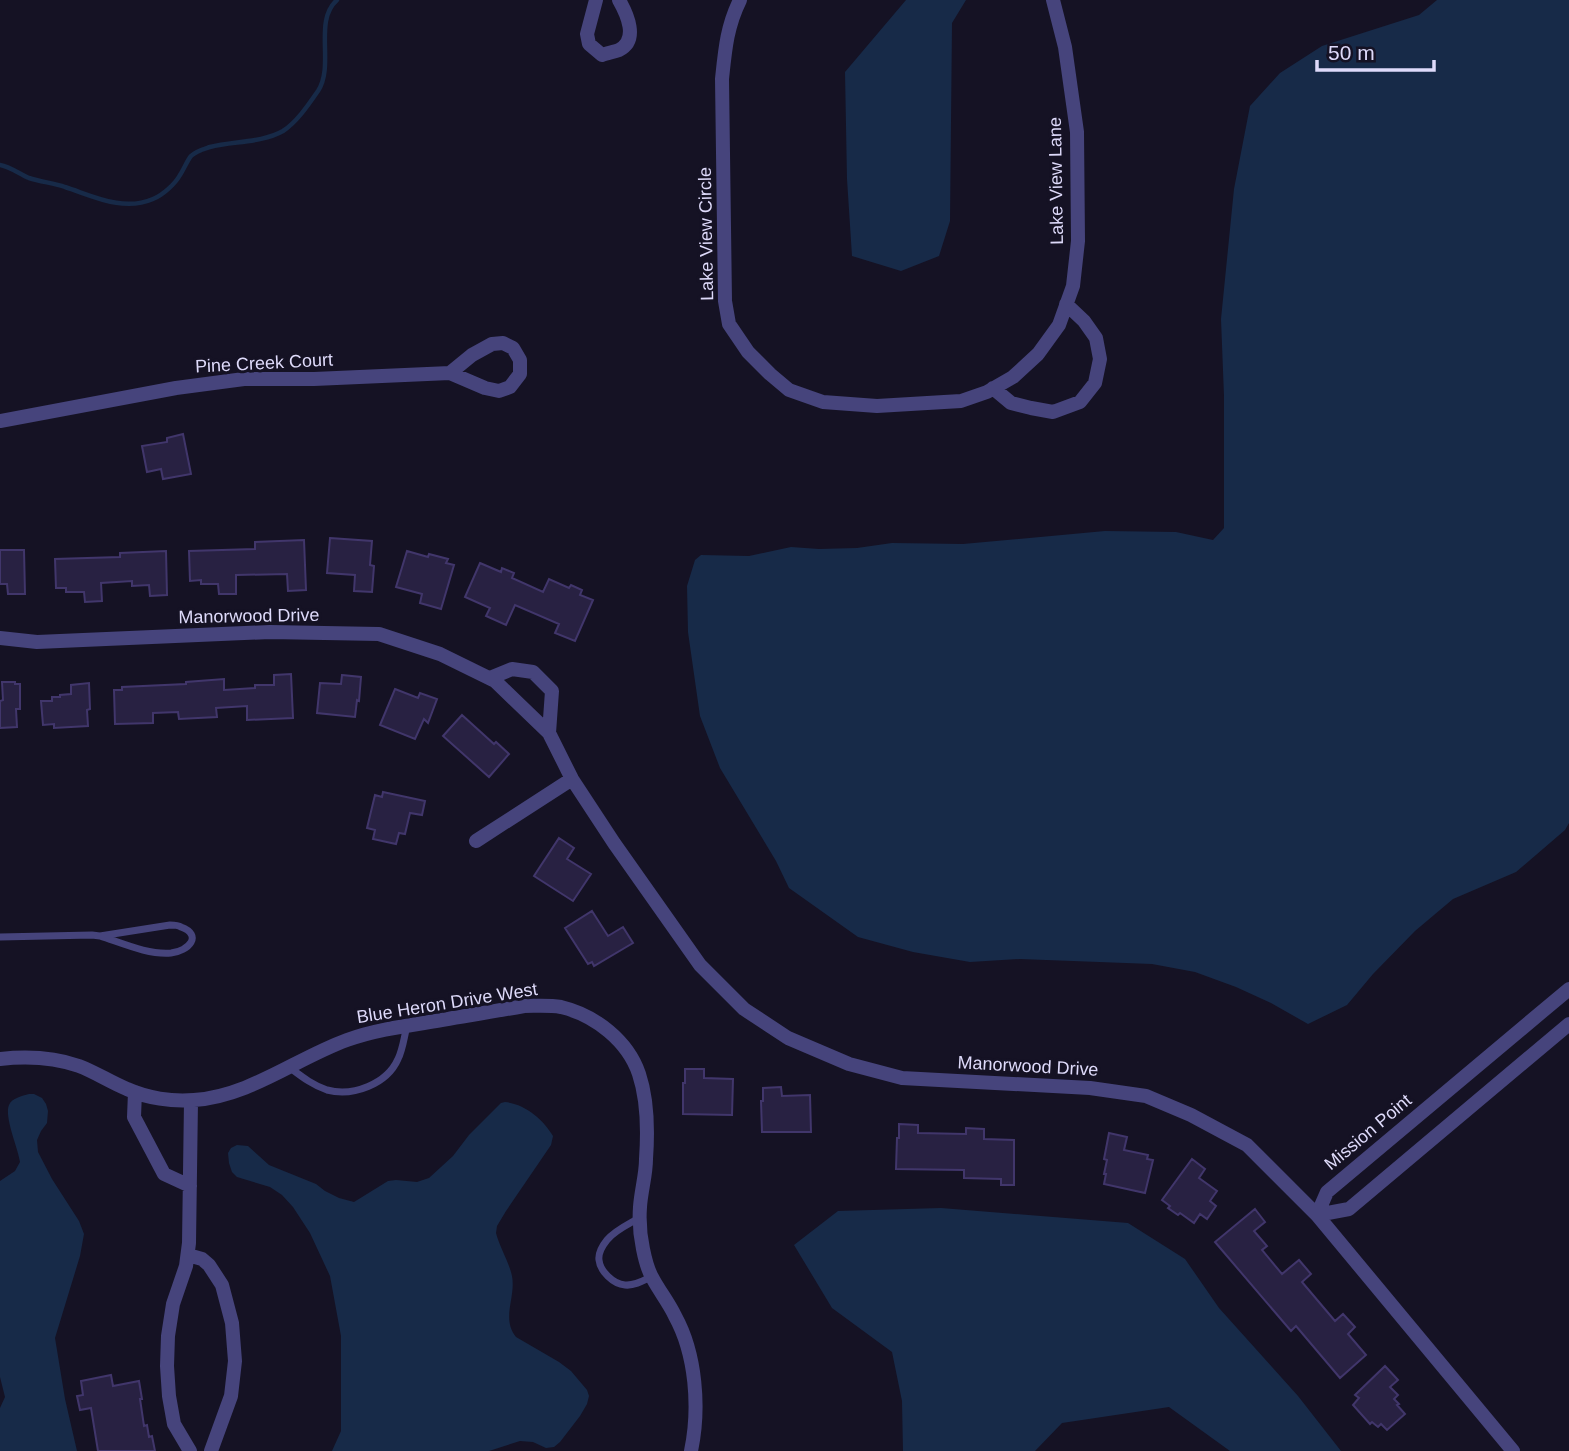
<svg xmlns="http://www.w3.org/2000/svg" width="1569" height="1451" font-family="Arial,sans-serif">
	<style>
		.water { fill: #172a48 }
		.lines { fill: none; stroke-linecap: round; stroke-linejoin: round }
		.stream { stroke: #172a48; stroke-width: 4.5 }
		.building { fill: #282142; stroke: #41366b; stroke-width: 2 }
		.service { stroke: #46447c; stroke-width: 7 }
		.minor { stroke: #46447c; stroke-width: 14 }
		.labels { text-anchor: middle; stroke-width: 6; stroke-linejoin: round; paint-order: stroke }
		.street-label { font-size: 18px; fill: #dedafa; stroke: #151224 }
	</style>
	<rect width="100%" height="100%" fill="#151224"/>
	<path class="water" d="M906,0h60l-14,23 -2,198 -11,35 -38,15 -49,-15 -5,-77 -2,-107z
		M1437,0h132v823l-4,7 -49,42 -63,27 -38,32 -42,43 -26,31 -39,19 -37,-21 -35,-16 -41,-15 -43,-8 -132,-5 -50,3 -57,-10 -55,-15 -69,-49 -13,-27 -56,-93 -20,-52 -12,-84 -1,-46 8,-26 6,-5 48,1 42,-9 28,2 38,-1 35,-5 71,1 142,-13 71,1 37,8 11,-12v-132l-3,-77 13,-130 16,-83 30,-33 42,-27 97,-31z
		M29,1094h5l8,4 4,6 2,7 -1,12 -6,8 -4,9 1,12 14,27 27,42 5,13 -4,22 -25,82 10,61 12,52h-77v-43l5,-11 -5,-20v-196l15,-10 5,-9c-2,-14 -16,-45 -11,-57 3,-7 13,-9 20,-11z
		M505,1102c20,2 38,17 48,34l-2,9 -45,66 -9,15 -1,7c4,15 13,29 16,43 4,22 -11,42 4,61l43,25 12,9 16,19 2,6 -2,8 -7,12 -20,26 -6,5 -8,1 -13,-6 -13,-1 -31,10h-157l9,-20v-95l-11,-60 -20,-43 -17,-26 -11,-12 -12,-8 -33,-10 -5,-5 -3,-9 -1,-10 3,-5 6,-3 11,1 21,19 47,19 9,7 14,7 15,4 34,-21 8,-1 21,2 12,-4 24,-22 16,-21 32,-32z
		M941,1208l187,15 57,36 34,49 79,88 43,55h-111l-61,-44 -107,16 -27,28h-132l-1,-50 -10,-49 -60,-44 -38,-63 44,-34z"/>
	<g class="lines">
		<path class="stream" d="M0,165c11,2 19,9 29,13 12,4 25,5 36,9 28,9 58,25 88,12 10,-4 22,-15 27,-24 4,-6 7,-14 11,-19 5,-5 13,-7 19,-9 23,-6 52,-4 73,-16 14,-9 26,-27 35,-40 17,-26 -5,-70 19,-91"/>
	</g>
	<path class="building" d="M183,434l8,40 -28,5 -2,-10 -14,3 -5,-26 25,-4v-4z
		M330,538l42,3 -2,24 4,1 -2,26 -18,-1 1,-16 -28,-2z
		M304,540l2,50 -18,1 -1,-17 -51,1v19h-17l-1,-10h-17v-4l-11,1 -1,-30 66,-2v-7z
		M0,550h24l1,44h-17l-1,-10h-7z
		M166,551l1,44 -17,1 -1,-11 -17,1v-5l-31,2 1,18 -17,1 -1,-10h-18v-4h-10l-1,-29 65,-2v-4z
		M407,551l21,6 1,-3 19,5 -2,4 8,2 -13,44 -21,-6 2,-9 -26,-7z
		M480,563l21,9 1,-4 12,5 -2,5 31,14 6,-13 20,9 2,-3 11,5 -2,5 13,5 -18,41 -20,-8 4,-9 -44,-19 -9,20 -20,-9 4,-8 -25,-11z
		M291,674l2,44 -46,2v-14l-31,2 1,9 -38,2 -1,-7 -25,1v10l-38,1 -1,-34h8v-3l64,-3v-2l38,-3v11l31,-2v-3h19v-10z
		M342,675l19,2 -2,24 -2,-1 -2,17 -38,-4 3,-30 21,1z
		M2,682h13v2h5v25h-4l1,18 -17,1v-27l3,-1z
		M89,683l1,26 -3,1 1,16 -34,2v-4l-11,1 -2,-24h11v-4h8v-2l11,-1v-9z
		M395,689l23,9 2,-5 17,6 -9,24 -4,-4 -9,20 -35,-14z
		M462,715l32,29 2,-2 13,12 -20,23 -46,-41z
		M383,792l42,9 -3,14 -12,-2 -5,21 -6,-1 -3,11 -23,-5 2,-9 -8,-2 8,-33 7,2z
		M559,838l15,10 -7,11 24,15 -18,27 -39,-25z
		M592,911l16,25 15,-9 10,16 -39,23 -2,-4 -4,2 -23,-36z
		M685,1069h19v9l29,1 -1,36 -49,-1v-31h2z
		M781,1087l1,9 28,-1 1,37h-49l-1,-31h2v-13z
		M899,1124l19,1v8l48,1v-6l18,1v10l30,1v45h-13v-6l-37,-1v-8l-68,-1 1,-31h2z
		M1109,1133l18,4 -3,13 24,5 -1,4 6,1 -8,33 -41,-9 2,-10h-2l3,-14 -3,-1z
		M1192,1159l13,10 -6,9 18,13 -7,10 6,5 -9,13 -7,-5 -6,9 -14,-10 -2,2 -10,-7 2,-2 -8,-6z
		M1255,1209l10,13 -11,9 13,15 -5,4 20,24 17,-14 12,14 -9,8 33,39 8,-7 12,13 -7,7 18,21 -26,23 -44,-52 -5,5 -76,-89z
		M1385,1366l13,14 -8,7 8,8 -4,4 5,5 -2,1 8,9 -18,16 -6,-6 -3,3 -6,-5 -2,2 -17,-19 6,-7 -4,-3z
		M111,1375l2,11 26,-5 3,18h-2l4,27 3,-1 2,12 3,-1 3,15h-57l-7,-43 -11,2 -3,-14 6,-1 -2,-14z"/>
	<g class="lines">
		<path class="service" d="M0,937l92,-2 8,1c22,7 48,19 71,17 18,-2 32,-18 10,-26 -3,-2 -7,-2 -11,-2l-70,11
			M289,1067c12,9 23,18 38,23 26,7 60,-6 71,-31 5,-10 6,-22 9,-33
			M639,1218c-10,6 -24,12 -32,22 -4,5 -9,13 -8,20 1,11 14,24 26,25 9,1 18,-4 26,-8"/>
		<path class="minor" d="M596,0l-9,34 2,10 13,11c5,-2 12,-3 17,-5 20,-10 8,-36 0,-50
			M740,0c-13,26 -15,50 -18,79l3,222 4,23 19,28 22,22 19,16 34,12 54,4 84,-5 26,-9 26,-15 25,-23 21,-29 14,-39 5,-45 -1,-109 -12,-85 -12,-47
			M993,388l18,15 20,5 22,4 27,-10 15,-19 5,-24 -4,-21 -12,-17 -18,-17
			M0,421l176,-33 68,-9h70l136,-6 35,15 14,3 11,-4 10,-13v-14l-7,-12 -10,-5 -11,1 -20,11 -22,18
			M0,638l37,4 233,-10 109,2 61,20 55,27 54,52 23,46 42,64 86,122 44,44 44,29 61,26 53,14 188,10 56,8 45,19 56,30 70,70 196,236
			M490,678l22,-9 21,3 19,19 -3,42
			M476,841l96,-62
			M0,1059c27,-3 53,-2 79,7 16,6 31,16 48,23 20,9 45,13 67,11 56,-4 101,-41 153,-60 25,-9 51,-13 77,-17 34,-6 67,-11 100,-17 13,0 25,-1 37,1 34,8 67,34 78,67 9,27 9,57 7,85 0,16 -5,32 -6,48 -1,14 0,28 3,42 2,10 5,22 10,30 7,13 16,24 22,37 21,38 25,92 16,135
			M135,1092l-1,25 30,57 26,12
			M1317,1215l10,-23 242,-203
			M1317,1215l32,-6 220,-185
			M188,1255l14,4 7,6 13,20 10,38 3,38 -4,35 -20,55
			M190,1451l-16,-27 -5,-28 -2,-30 1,-30 5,-32 13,-38 3,-23 2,-142"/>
	</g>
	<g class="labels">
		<g class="street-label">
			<text transform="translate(1056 181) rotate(-91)" y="6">Lake View Lane</text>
			<text transform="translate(706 234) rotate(-91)" y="6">Lake View Circle</text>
			<text transform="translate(264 363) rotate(-3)" y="6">Pine Creek Court</text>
			<text transform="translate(249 616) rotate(-1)" y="6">Manorwood Drive</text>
			<text transform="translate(447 1003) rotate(-9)" y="6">Blue Heron Drive West</text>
			<text transform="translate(1028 1066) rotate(3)" y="6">Manorwood Drive</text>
			<text transform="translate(1368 1132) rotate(-40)" y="6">Mission Point</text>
		</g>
	</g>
	<path d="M1317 60v10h117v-10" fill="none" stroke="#dedafa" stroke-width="3.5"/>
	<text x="1328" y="60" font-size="21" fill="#dedafa" stroke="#151224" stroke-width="5" paint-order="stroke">50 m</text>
</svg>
